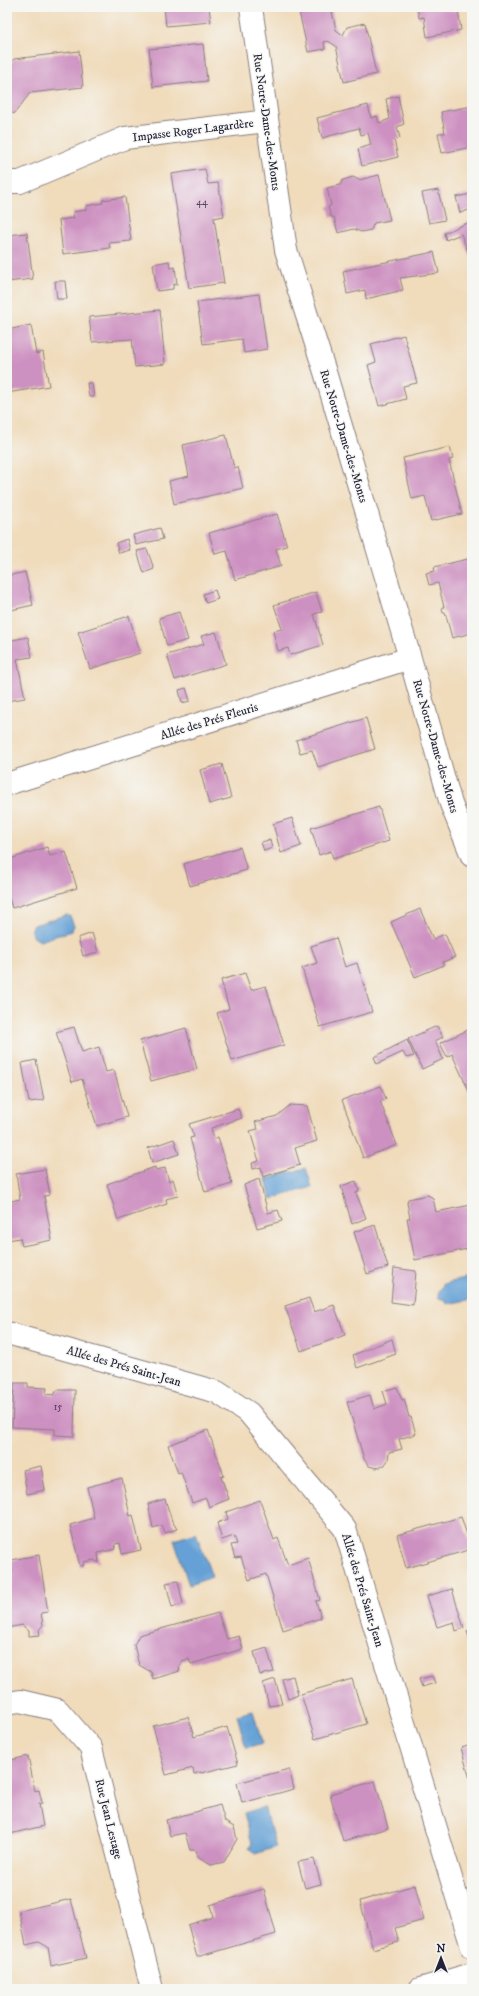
<svg xmlns="http://www.w3.org/2000/svg" width="479" height="1996" font-family="'IM FELL DW Pica',serif">
	<style>
		.water { fill: #65a1d6; stroke: #446288 }
		.building { fill: #cd91c1 }
		.lines { fill: none; stroke-linecap: round; stroke-linejoin: round }
		.minor-casing { stroke: #897e7b; stroke-width: 24 }
		.minor { stroke: #fff; stroke-width: 22 }
		.labels { text-anchor: middle; stroke-width: 3; stroke-linejoin: round; paint-order: stroke }
		.number-label { font-size: 10px; fill: #4d3e5c }
		.street-label { font-size: 12px; fill: #22223b; stroke: #f6f6f2 }
	</style>
	<rect width="100%" height="100%" fill="#f6f6f2"/>
	<filter id="ink" filterUnits="userSpaceOnUse"><feTurbulence type="fractalNoise" baseFrequency=".025" numOctaves="2"/><feDisplacementMap in="SourceGraphic" scale="8" xChannelSelector="R" yChannelSelector="G"/><feConvolveMatrix kernelMatrix="1 2 1 2 8 2 1 2 1" color-interpolation-filters="sRGB"/></filter>
	<filter id="wash" filterUnits="userSpaceOnUse"><feTurbulence type="fractalNoise" baseFrequency=".012" numOctaves="4" result="noise"/><feDisplacementMap in="SourceGraphic" scale="16" xChannelSelector="R" yChannelSelector="G"/><feGaussianBlur stdDeviation="0.9" result="paint"/><feColorMatrix in="noise" values="0 0 0 0 0 0 0 0 0 0 0 0 0 0 0 0 0 1.4 0 .05"/><feComposite in="paint" operator="in"/></filter>
	<g filter="url(#wash)">
		<rect width="100%" height="100%" fill="#f0dbbb"/>
		<path class="water" d="M66,915l4,1 4,10 -3,5 -31,10 -8,-5 -1,-5 3,-6z
			M306,1168l6,19 -41,12 -5,-20z
			M472,1277v22l-25,5 -1,-4 -7,-2 -1,-4 2,-5 3,-2v-3z
			M196,1533l16,44 -23,8 -15,-45z
			M253,1711l9,32 -16,5 -9,-33z
			M264,1807l12,40 -21,7 -6,-6 3,-5 -8,-30z"/>
		<g id="blocks">
			<path class="building" d="M164,7h45l2,15 -45,4z
				M298,7h33l5,23 7,5 4,-8 18,-4 11,51 -32,8 -8,-36 -8,-5 -4,1 1,7 -17,3z
				M417,7h35l1,4 5,-1 3,20 -34,7 -3,-20 -5,1z
				M203,44l4,37 -54,6 -4,-38z
				M79,51l4,36 -53,6 -16,21 -7,-5v-42l7,-8z
				M398,96l6,28 -7,3 3,11 -6,2 4,17 -36,9 -4,-17 13,-4 -3,-12 -7,2 -2,-7 -37,10 -5,-20 51,-13 3,13 6,-2 2,7 11,-4 -4,-20z
				M472,106v41l-30,6 -4,-20h7l-4,-21z
				M205,169l3,15 10,-1 6,33 -10,2 10,65 -35,5 -18,-114z
				M379,175l11,45 -16,3 -3,7 -10,2 -7,-3 -16,4 -4,-16h-3l-3,-10 3,-2 -4,-17 13,-3 3,-5 10,-3 6,3z
				M438,190l7,30 -16,3 -7,-30z
				M471,194l1,15 -12,4 -4,-16z
				M125,197l6,44 -22,2 1,5 -47,6 -4,-34 15,-2 -1,-6 13,-2v-4l17,-3 -1,-3z
				M472,221v41l-11,-28 -15,6 -2,-7z
				M27,233l6,46 -26,3v-47z
				M434,252l5,21 -39,5 3,12 -37,9 -1,-9 -18,4 -4,-23z
				M169,261l1,7 5,-1 2,17 -4,1v4l-16,2 -4,-27z
				M55,281h10l2,18h-10z
				M259,294l8,55 -23,4 -2,-14 -39,5 -6,-42z
				M160,310l5,54 -30,3 -3,-28 -40,3 -3,-25z
				M31,325l5,29 7,-2 6,34 -42,7v-63z
				M404,335l13,48 -14,3 3,13 -27,7 -11,-41 8,-3 -5,-18z
				M87,383h5l2,14h-5z
				M226,435l8,33 4,-1 5,21 -69,16 -5,-23 20,-5 -6,-31z
				M450,447l3,12 -4,1 13,54 -31,7 -6,-25 -13,3 -9,-41z
				M277,514l10,32 -11,3 5,17 -46,14 -8,-29 -12,3 -6,-21z
				M160,528l3,11 -27,6 -3,-10z
				M127,539l3,11 -11,3 -3,-10z
				M147,549l7,20 -10,4 -7,-22z
				M472,558v75l-20,5 -7,-26 -2,1 -1,-6h2l-6,-24 -9,2 -3,-12 9,-2 -1,-4z
				M25,572l8,33 -26,6v-35z
				M215,590l3,9 -12,4 -3,-9z
				M316,592l6,20 -8,2 9,31 -33,10 -2,-7 -10,3 -5,-20 9,-2 -8,-24z
				M179,612l9,28 -21,6 -8,-28z
				M129,616l11,37 -50,16 -12,-37z
				M216,632l10,32 -51,16 -8,-25 37,-11 -3,-8z
				M28,637l4,20 -15,2 8,39 -18,3v-60z
				M186,688l4,13 -8,2 -3,-13z
				M366,718l9,31 -57,18 -6,-17 -12,3 -4,-13z
				M222,764l9,34 -22,6 -9,-34z
				M379,807l10,34 -56,18 -2,-8 -12,4 -8,-27z
				M292,818l9,28 -20,7 -8,-29z
				M270,840l2,8 -8,3 -3,-9z
				M47,847l3,9 16,-4 11,36 -65,20 -5,-17v-31z
				M240,847l7,23 -57,16 -6,-22z
				M420,909l13,30 12,-5 10,23 -12,5 1,3 -29,12 -24,-55z
				M92,933l6,19 -15,4 -5,-18z
				M336,938l9,29 12,-4 15,49 -52,15 -18,-59 15,-5 -6,-17z
				M245,973l6,17 15,-4 18,59 -52,16 -15,-48 12,-4 -8,-29z
				M437,1026l6,11 -8,4 8,18 -21,10 -14,-30z
				M74,1027l8,25 17,-5 7,25 8,-2 13,47 -30,9 -15,-47 -10,3 -16,-50z
				M186,1028l11,41 -46,12 -11,-40z
				M472,1028v70l-20,-44 -5,3 -7,-14z
				M407,1040l7,16 -8,2 -3,-6 -26,12 -3,-7z
				M36,1060l8,40 -15,2 -7,-39z
				M381,1086l5,13 -6,2 17,44 -34,13 -21,-58z
				M290,1105l17,1 10,35 -22,7 5,17 -37,12 -2,-10 -8,2 -1,-6 7,-2 -9,-30 8,-2 -3,-7 22,-6z
				M238,1109l4,9 -31,10 3,11 4,-2 14,47 -27,8 -13,-47 -2,-7 4,-1 -5,-13z
				M174,1139l5,15 -27,9 -4,-15z
				M155,1167l1,3 9,-2 4,13 4,-2 5,17 -12,3 1,5 -49,16 -11,-36z
				M45,1169l5,26 -6,1 8,44 -30,6 -2,-8 -13,2v-38l13,-3 -4,-25z
				M259,1179l9,34 10,-3 4,11 -25,7 -13,-43z
				M356,1181l3,10 -3,2 10,25 -14,6 -11,-38z
				M428,1195l5,3 3,14 35,-7 1,43 -57,12 -8,-42h3l-3,-15 1,-4z
				M375,1225l13,42 -21,7 -13,-42z
				M394,1268l22,3 -3,34 -22,-3z
				M309,1298l5,14 20,-7 11,30 -44,16 -16,-45z
				M392,1339l4,15 -39,14 -4,-13z
				M14,1383h14v4l19,1 -1,6 8,1 3,-5h18l-1,46 -19,-1v-6l-43,-2z
				M397,1387l5,13 2,-1 5,18h2l5,17 -17,5 3,10 -13,3 -1,8 -4,6 -8,2 -7,-2 -5,-7 -17,-57 23,-7 4,14 13,-5 -4,-13z
				M208,1430l16,46 -3,1 8,22 -20,8 -3,-9 -14,5 -11,-31 -3,1 -10,-28z
				M41,1466l4,24 -18,4 -4,-24z
				M122,1478l8,38 3,-1 8,35 -19,4 -2,-11 -5,1 1,5 -18,4 1,10 -5,-3 -10,2 -1,4h-3l-10,-41 24,-7 -7,-31z
				M165,1499l7,22 5,8 -12,4 -3,-8 -9,3 -5,-24z
				M260,1500l14,40 4,-2 10,27 20,-7 12,42 -4,1 5,17 -38,12 -17,-56 -17,6 -8,-23 -6,1 -4,-13 6,-1 -3,-8 -12,4 -5,-17 11,-4 -2,-7z
				M461,1517l11,32 -66,19 -9,-33z
				M39,1555l9,57 -7,1 2,12 -4,5 1,5 -11,1v-5l-7,-6 -15,3v-48l5,-8 -1,-12z
				M178,1581l5,23 -11,3 -6,-24z
				M452,1589l12,39 -8,3 -2,-9 -17,5 -10,-31z
				M218,1613l9,26 12,-3 4,13 -52,15 -2,-5 -7,2 -3,6 1,4 -27,8 -2,-7 -12,-7 -5,-20 5,-10z
				M472,1630v19l-5,-18z
				M267,1648l7,24 -14,3 -6,-23z
				M293,1676l5,19 -10,4 -6,-20z
				M432,1676l3,7 -13,4 -3,-8z
				M275,1679l7,25 -13,2 -6,-23z
				M352,1679l14,45 -51,15 -14,-45z
				M188,1717l6,20 33,-10 11,37 -37,9v-1l-7,2 -1,-6 -27,7 -13,-49z
				M472,1745v41l-11,-38z
				M28,1756l7,35 4,-1 3,13 -3,1 4,22 -33,8 -3,-13v-60z
				M289,1769l5,20 -52,14 -5,-20z
				M375,1781l13,47 -45,13 -13,-47z
				M220,1805l5,17 9,5 3,12 -13,23 -13,3 -14,-8 -1,-7h-6l-5,-17 -15,3 -4,-16z
				M314,1859l7,25 -16,4 -7,-26z
				M415,1885l9,35 -29,8 4,14 -26,7 -13,-48z
				M264,1889l12,45 -79,23 -9,-32 25,-8 -3,-12z
				M71,1899l15,59 -35,8 -3,-19 -9,-5 -13,3 -7,-34z"/>
		</g>
	</g>
	<g filter="url(#ink)">
		<use href="#blocks" fill-opacity="0" stroke="#897e7b" stroke-width="1"/>
		<g class="lines">
			<defs>
				<path id="minor" d="M251,7l35,243 39,122 85,286 41,146 21,52
					M7,182h13l105,-44 142,-17
					M7,784l403,-126
					M7,1333l210,59 32,21 96,116 127,418
					M7,1703l13,-2 38,9 33,38 61,241
					M420,1989l52,-15"/>
			</defs>
			<use href="#minor" class="minor-casing"/>
			<use href="#minor" class="minor"/>
		</g>
	</g>
	<g class="labels">
		<g class="number-label">
			<text x="202" y="205">44</text>
			<text x="58" y="1410">15</text>
		</g>
		<g class="street-label">
			<text transform="translate(267 122) rotate(82)" y="4">Rue Notre-Dame-des-Monts</text>
			<text transform="translate(193 130) rotate(-7)" y="4">Impasse Roger Lagardère</text>
			<text transform="translate(344 436) rotate(73)" y="4">Rue Notre-Dame-des-Monts</text>
			<text transform="translate(209 721) rotate(-17)" y="4">Allée des Prés Fleuris</text>
			<text transform="translate(436 746) rotate(74)" y="4">Rue Notre-Dame-des-Monts</text>
			<text transform="translate(124 1366) rotate(16)" y="4">Allée des Prés Saint-Jean</text>
			<text transform="translate(363 1590) rotate(73)" y="4">Allée des Prés Saint-Jean</text>
			<text transform="translate(109 1819) rotate(76)" y="4">Rue Jean Lestage</text>
		</g>
	</g>
	<rect width="479" height="1996" fill="none" stroke="#f6f6f2" stroke-width="24"/>
	<g transform="translate(441 1958)" stroke="#f6f6f2" stroke-width="3" paint-order="stroke">
	<path d="M0-3L7 15L0 10L-7 15Z" fill="#22223b"/>
	<text y="-6" font-size="11" font-weight="bold" text-anchor="middle" fill="#22223b">N</text>
	</g>
</svg>
